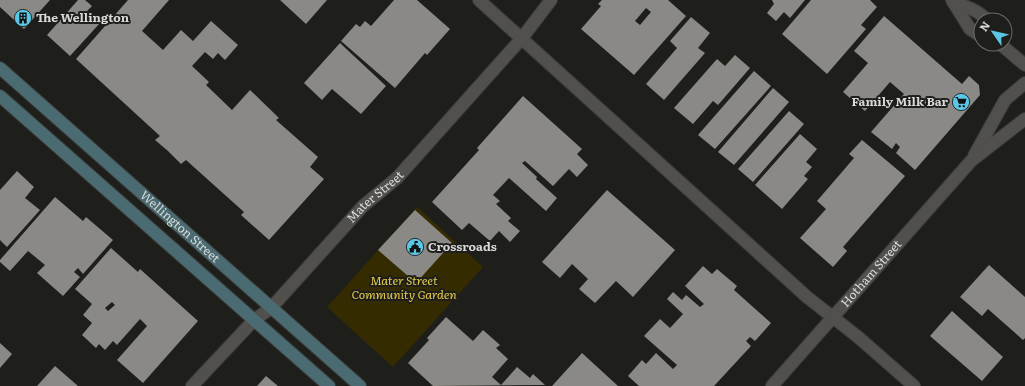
<svg xmlns="http://www.w3.org/2000/svg" width="1025" height="386" font-family="Literata,serif">
	<style>
		.green { fill: #342c00 }
		.building { fill: #8a8985; fill-rule: evenodd }
		.lines { fill: none; stroke-linecap: round; stroke-linejoin: round }
		.street-casing { stroke: #3a3a38; stroke-width: 14 }
		.secondary-casing { stroke: #3a3a38; stroke-width: 14 }
		.street { stroke: #51504d; stroke-width: 12 }
		.secondary { stroke: #4b6b72; stroke-width: 12 }
		.labels { text-anchor: middle; stroke-width: 4; stroke-linejoin: round; paint-order: stroke }
		.poi-label { font-size: 12px; font-weight: bold; fill: #d9d9d7; stroke: #1e1e1b; text-anchor: start }
		.street-label { font-size: 12px; fill: #d9d9d7; stroke: #1e1e1b }
		.park-label { font-size: 12px; font-style: italic; fill: #e3cb4b; stroke: #1e1e1b }
	</style>
	<rect width="100%" height="100%" fill="#1e1e1b"/>
	<path class="green" d="M417,207l66,60 -90,100 -66,-60z"/>
	<path class="building" d="M0,0h50l-26,29 -24,-22z
		M78,0h7l7,6 -5,5 13,12 -30,33 -23,-21z
		M128,0h41l-27,31 21,19 18,-20 12,11 18,-20 27,24 -13,15 -7,-7 -5,6 -8,-7 -13,14 17,16 -3,3 26,25 18,-20 29,28 -3,2 42,37 -8,10 14,12 -55,61 -28,-25 3,-3 -58,-52 -5,4 -13,-13 -13,-11 5,-4 -84,-77z
		M280,0h47l-21,24z
		M394,0h23l33,29 -23,26 -2,-2 -30,35 -54,-47 15,-17 4,3 5,-6 6,5z
		M602,0h66l18,16 -52,59 -53,-46 20,-23 -3,-2zM646,8l5,4 -11,13 -5,-4z
		M772,0h33l-15,18 -6,-6 -8,9 -9,-8 7,-9z
		M811,0h59l7,7 -16,18 5,4 -39,45 -45,-40z
		M884,16l78,68 7,-8 10,9 1,10 -65,75 -19,-17 4,-6 -4,-4 -4,6 -21,-17 33,-38 -14,-12 -25,29 -22,-19 25,-29 -14,-12z
		M691,17l19,16 -12,15 7,5 -41,47 -18,-16 31,-36 -7,-7z
		M340,43l46,43 -25,28 -29,-25 -10,11 -18,-17z
		M735,55l15,13 -32,37 -5,-4 -20,23 -19,-16 43,-49 8,7z
		M754,71l17,15 -56,63 -17,-14z
		M773,88l16,14 -55,63 -16,-13z
		M523,96l59,53 -5,5 11,11 -11,12 -8,-8 -16,17 -28,-25 -3,2 15,14 -1,2 21,19 -11,13 -37,-33 -16,17 7,6 -4,3 15,14 -3,3 12,10 -10,11 -11,-11 -9,10 -21,-18 -7,7 -30,-28 47,-52 -2,-2z
		M789,111l15,13 -51,58 -15,-13z
		M800,134l17,15 -11,13 6,5 -8,9 4,3 -26,30 -27,-24z
		M862,140l43,36 -62,71 4,4 -14,16 -33,-29 26,-29 -9,-8 37,-43 -5,-4z
		M17,171l17,16 -9,11 15,12 -33,37 -7,-7v-50z
		M607,190l68,60 -42,47 -17,-16 -21,22 -16,-14 9,-10 -16,-15 -12,14 -18,-16z
		M55,197l28,24 3,-4 27,23 -30,34 -5,-6 -4,4 6,5 -17,19 -26,-23 8,-8 -17,-14 -18,20 -10,-9v-2z
		M415,210l37,33 -36,40 -38,-33z
		M111,248l27,24 2,-3 58,52 -55,62 -26,-23 30,-34 -7,-7 -23,26 -4,-4 -8,9 -6,-6 -3,4 -14,-13 10,-12 -9,-8 9,-11 -17,-15zM112,302l3,3 -7,6 -3,-3z
		M989,265l36,32v41l-2,2 -35,-31 -6,7 -22,-19z
		M703,266l9,8 5,-5 20,17 -3,4 37,33 -16,18 -5,-4 -4,4 5,5 -37,40h-75l-11,-10 14,-16 4,4 10,-11 17,16 4,-4 -33,-29 16,-17 10,9 13,-14 -16,-15 6,-7 9,8 4,-5 14,12 4,-3 -19,-18z
		M952,311l51,46 -21,24 -52,-45z
		M446,317l27,24 10,-11 17,15 -4,3 12,11 -16,18 9,8 16,-18 13,11 3,-4 12,11 -112,1 -25,-23 21,-23 -2,-2z
		M0,343l12,11 -12,14z
		M582,353l36,33h-66z
		M55,366l23,20h-41z
		M266,376l12,10h-21z"/>
	<g class="lines">
		<defs>
			<g id="street">
				<path d="M479,0l328,297 51,40 56,49"/>
				<path d="M952,0l18,29 11,7"/>
				<path d="M953,2c12,4 25,8 34,18"/>
				<path d="M1000,44l25,21"/>
				<path d="M974,156l31,-56 20,-17"/>
				<path id="s1" d="M192,386l62,-66 17,-12 92,-102 34,-28 125,-140 29,-38"/>
				<path id="s2" d="M772,386l199,-225 54,-42"/>
			</g>
			<g id="secondary">
				<path id="s3" d="M0,68l360,318"/>
				<path d="M0,96l329,290"/>
			</g>
		</defs>
		<use href="#street" class="street-casing"/>
		<use href="#secondary" class="secondary-casing"/>
		<use href="#street" class="street"/>
		<use href="#secondary" class="secondary"/>
	</g>
	<defs>
		<symbol id="building-disc" viewBox="-11 -11 22 22"><circle r="9.5" fill="#5bc7e7" stroke="#1e1e1b"/><path d="M-4-6H4V6H1V3H-1V6H-4ZM-2.5-4.3h1.7v1.8h-1.7ZM.8-4.3h1.7v1.8H.8ZM-2.5-1h1.7V.8h-1.7ZM.8-1h1.7V.8H.8Z" fill="#111"/></symbol>
		<symbol id="supermarket-disc" viewBox="-11 -11 22 22"><circle r="9.5" fill="#5bc7e7" stroke="#1e1e1b"/><path d="M-6-5.5h2.5l.6 2H6L4.5 2H-2.5L-4.4-4H-6ZM-1.5 3.2a1.3 1.3 0 1 0 .1 0ZM3 3.2a1.3 1.3 0 1 0 .1 0Z" fill="#111"/></symbol>
		<symbol id="civic-disc" viewBox="-11 -11 22 22"><circle r="9.5" fill="#5bc7e7" stroke="#1e1e1b"/><path d="M-.6-6.5H3V-4.5H.6V-3L4-1V1h2V6H-6V1h2V-1L-.6-3ZM-1.2 2.5V6h2.4V2.5Z" fill="#111"/></symbol>
	</defs>
	<g fill-rule="evenodd">
		<use href="#building-disc" x="13" y="8" width="20" height="20"/>
		<use href="#supermarket-disc" x="951" y="92" width="20" height="20"/>
		<use href="#civic-disc" x="405" y="237" width="20" height="20"/>
	</g>
	<g class="labels">
		<g class="poi-label">
			<text x="36" y="22">The Wellington</text>
			<text x="948" y="106" text-anchor="end">Family Milk Bar</text>
			<text x="428" y="251">Crossroads</text>
		</g>
		<g class="street-label">
			<text dy="4" stroke="none"><textPath href="#s1" startOffset="264">Mater Street</textPath></text>
			<text dy="4" stroke="none"><textPath href="#s3" startOffset="240">Wellington Street</textPath></text>
			<text dy="4" stroke="none"><textPath href="#s2" startOffset="150">Hotham Street</textPath></text>
		</g>
		<g class="park-label">
			<text x="404" y="285">Mater Street<tspan x="404" dy="14">Community Garden</tspan></text>
		</g>
	</g>
	<g transform="translate(993 32) rotate(304)"><circle r="19" fill="#1e1e1b" stroke="#696966"/>
	<path d="M0-3L7 15L0 10L-7 15Z" fill="#5bc7e7"/>
	<text y="-6" font-size="11" font-weight="bold" text-anchor="middle" fill="#d9d9d7">N</text>
	</g>
</svg>
